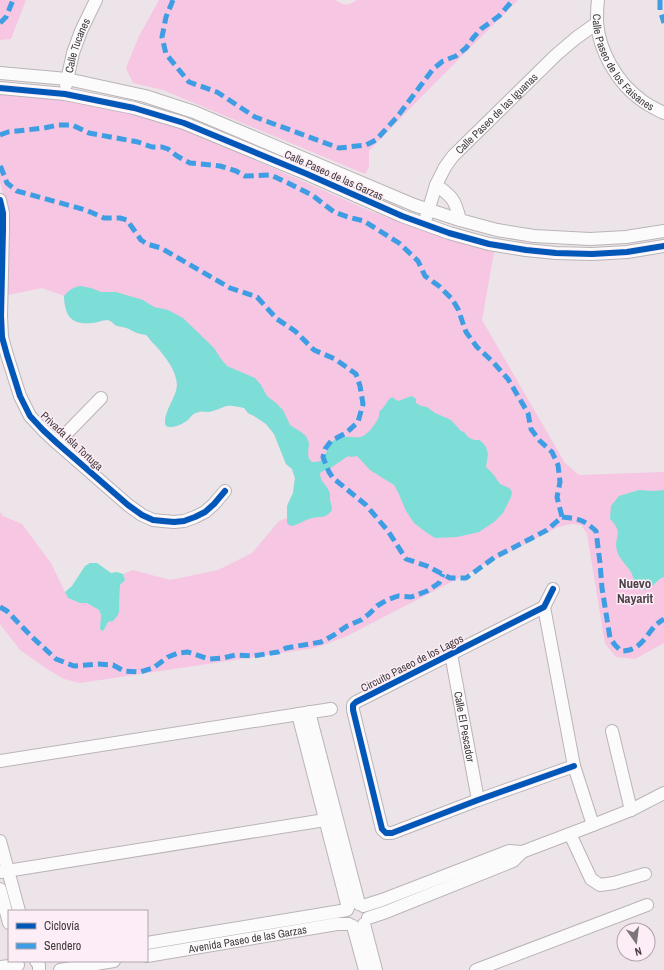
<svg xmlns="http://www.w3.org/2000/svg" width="664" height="970" font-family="'Archivo Narrow',sans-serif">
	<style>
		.green { fill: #f6c6e2 }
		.water { fill: #7cded6 }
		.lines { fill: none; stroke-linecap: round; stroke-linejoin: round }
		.minor-casing { stroke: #bab4b7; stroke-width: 14 }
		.minor { stroke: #fcfbfc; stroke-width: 12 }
		.quiet { stroke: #3f9ee3; stroke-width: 5; stroke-dasharray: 10 5; stroke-linecap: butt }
		.cycleway-casing { stroke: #fdedf6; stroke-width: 8 }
		.cycleway { stroke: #0057b8; stroke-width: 6 }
		.labels { text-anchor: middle; stroke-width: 3; stroke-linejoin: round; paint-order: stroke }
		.street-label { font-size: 11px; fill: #403a3d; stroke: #fdedf6 }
		.quarter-label { font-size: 13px; font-weight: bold; fill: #4c4047; stroke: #fdedf6 }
	</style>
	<rect width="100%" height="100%" fill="#ece4e8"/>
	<path class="green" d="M0,0h26l-15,39 -11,1z
		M159,0h176c10,6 12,6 22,0h161l-84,84 -65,67v16l-4,7 -202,-84 -30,-7 -7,-15 13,-32z
		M0,93l68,5 65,15 51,17 71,30 115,51 53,20 71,21 -12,68 83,143 14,12 85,-3v171l-29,16 -19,-2 -11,-13 -18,-110 -6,-9 -9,-1 -14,3 -213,110 -30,11 -235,35 -16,-4 -17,-10 -27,-19 -20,-26v-112l3,4 19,8 29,39 14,29 3,6 12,5h7l12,7 2,5 -1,14 4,1 4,-8 11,-11 1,-26 5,-5 -2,-6 10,-4 37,10 48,-10 34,-17 27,-32 8,-3v-12l6,-13 2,-15 -3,-9 -6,-5 -12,-30 -8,-10 -12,-8 -6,-3 -4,-5c-5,-2 -13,-3 -18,-2 -6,2 -11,5 -18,6 -3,0 -6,-1 -9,0 -5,1 -7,3 -10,7 -6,5 -16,10 -23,7 -5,-10 10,-28 11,-40 0,-16 -13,-31 -23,-42 -3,-2 -5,-7 -8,-9 -3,-1 -7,-1 -9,-2 -3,-1 -6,-3 -8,-4 -4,-2 -8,-2 -12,-3 -4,-2 -6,-6 -10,-6 -5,0 -10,3 -15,3 -22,2 -27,-8 -28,-27l-22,-8 -34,7v-68l-3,-24 -5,-21z"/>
	<path class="water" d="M80,286l11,2 10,4h15l27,8 11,7 14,3 15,8 31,30 7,11 6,7 28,12 6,7 6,11 9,7 7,7 7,15 11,7 5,4 3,7 -1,11 1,5 3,3c17,1 12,-14 22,-22 9,-8 23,2 32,-6 4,-3 12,-13 13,-18 1,-3 -1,-3 1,-5 0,-1 2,-1 2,-2 4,-4 5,-9 10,-12l6,4 14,-5 4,3v4l5,3 6,1 8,6 16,7 10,11 3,1 4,5 6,3h5l3,2 4,5 2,7 -2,13 7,7 7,10 9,4 2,2 1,3 -1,4 -8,16 -9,9 -15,10 -22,5 -22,1 -8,-5 -13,-10 -8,-12 -8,-19 -4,-7 -24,-15 -13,-14 -6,1 -2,-1c-5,2 -9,6 -14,9 -5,4 -10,4 -15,8 0,10 8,12 10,21 0,2 0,4 0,6 1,4 2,6 2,10 -7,9 -11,6 -20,8 -8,2 -14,7 -21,8l-4,-3v-17l6,-13 2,-15 -3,-9 -6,-5 -12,-30 -8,-10 -12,-8 -6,-3 -4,-5c-4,-1 -14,-3 -18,-2 -6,2 -11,5 -18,6 -3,0 -6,-1 -9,0 -5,1 -7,3 -10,7 -6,5 -16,10 -23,7 -5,-10 10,-28 11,-40 0,-16 -13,-31 -23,-42 -3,-2 -5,-7 -8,-9 -3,-1 -7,-1 -9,-2 -3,-1 -6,-3 -8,-4 -4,-2 -8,-2 -12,-3 -4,-2 -6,-6 -10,-6 -5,0 -10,3 -15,3 -22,2 -27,-8 -28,-27 5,-6 8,-8 16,-10z
		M639,490l14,1 11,-1v87c-11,4 -10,14 -25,12 -6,-7 -4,-9 -8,-17 -4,-7 -12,-13 -14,-21 -4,-15 8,-17 -7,-32l1,-13 8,-10z
		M90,563h7l14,10 6,-1 6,2 2,6 -5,5 -1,26 -1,4 -5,6 -5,1 -4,8 -2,1 -2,-2 1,-14 -2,-5 -12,-7h-7l-12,-5 -3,-6 7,-6 13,-20z"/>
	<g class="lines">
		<defs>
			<g id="minor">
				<path id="s1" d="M598,0c-1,7 -1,15 -1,22 2,29 20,60 43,77 7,6 16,10 24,14"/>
				<path d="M0,73l67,6 78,17 49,16 220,93 46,15 37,10 37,6 56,3 36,-2 38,-6"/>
				<path id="s2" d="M66,85l7,-32 8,-22 15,-31"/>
				<path d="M0,88l65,6 69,14 50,15 123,51 95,42 47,17 40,11 37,6 30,3 36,1 35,-2 37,-6"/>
				<path d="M436,185c17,12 19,15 24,35"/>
				<path d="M0,200l3,13v16l-2,87 1,21 5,18 13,41 10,20 13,14 14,13 71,62 14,10 11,5 10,1 11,1 10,-1 11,-4 10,-5 9,-8 11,-13"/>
				<path id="s3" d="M426,218l10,-33 9,-18 8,-11 103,-101 20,-17 21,-15"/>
				<path d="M57,443l44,-45"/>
				<path d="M553,589l-9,18 -188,95 -3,3v5l29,119 4,4h6l86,-33 96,-34"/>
				<path d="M544,607l30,159 19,59"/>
				<path id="s4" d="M451,654l27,146"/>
				<path d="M309,712l50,192"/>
				<path d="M298,714l50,194"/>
				<path d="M612,731l19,79"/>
				<path d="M0,761l331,-52"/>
				<path d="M570,834l21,45 9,6 14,-2 31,-9"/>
				<path d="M0,841l19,70"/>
				<path d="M0,872l325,-52 11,-3"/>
				<path d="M0,889l9,34"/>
				<path d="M363,906l19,-6 127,-49 13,1 71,-27 38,-15 33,-17"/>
				<path d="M368,918l18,-6 127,-51 9,-9"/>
				<path d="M364,924l12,46"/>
				<path d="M353,926l12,44"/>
				<path d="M147,943l200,-33"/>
				<path id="s5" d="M147,956l190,-32h12"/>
				<path d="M36,961l3,4v5"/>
				<path d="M0,967l18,-2"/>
				<path d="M60,970l54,-9"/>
				<path d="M476,970l171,-65"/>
			</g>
		</defs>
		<use href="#minor" class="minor-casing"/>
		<use href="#minor" class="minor"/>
		<path class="quiet" d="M173,0l-7,17 -4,20 4,17 23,28 28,10 38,25 84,31 27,-3 10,-5 21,-23 36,-48 10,-8 13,-5 10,-8 7,-10 8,-9 18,-13 14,-16
			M660,0v10l4,13
			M0,23l6,-6 7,-17
			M0,135l8,-3 36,-4 14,-3h14l17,8 49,9 14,5h10l6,2 9,7 13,7 30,3 16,5 9,5 26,-1 19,9 22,11 22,17 14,5 16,4 35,22 19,18 7,15 14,10 13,13 6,10 8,23 11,15 16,15 15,17 20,34 3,16 9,12 12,11 6,13 2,17 -3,15 5,20 -15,13 -17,9 -35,18 -29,21h-16l-23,-12 -21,-7 -18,-28 -22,-26 -33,-27 -4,-6 -6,-15 2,-8 6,-8 15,-8 12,-11 5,-18 -3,-18 -4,-12 -21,-15 -21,-9 -19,-19 -18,-12 -20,-22 -27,-9 -69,-40 -14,-4 -6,-4 -14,-20 -7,-2h-16l-18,-8 -69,-19 -10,-8 -7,-18
			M562,517c17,2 21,2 34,14l4,32 2,25 8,50 5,7 6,6c18,0 23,-12 33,-24 2,-3 7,-6 10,-8
			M0,607l7,4 24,25 25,23 18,7 24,-2 15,1 11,6 16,1 13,-4 15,-11 10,-4 10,-1 21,7 14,-1 12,-3 18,1 25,-4 8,-4 35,-6 13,-7 13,-9 14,-6 8,-6 8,-8 10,-6 11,-4 13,1 16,-6 12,-8 4,-9"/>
		<defs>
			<path id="cycleway" d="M0,88l65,6 69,14 50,15 123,51 95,42 47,17 40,11 37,6 30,3 36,1 35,-2 37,-6
				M0,200l3,13v16l-2,87 1,21 5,18 13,41 10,20 13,14 14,13 71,62 14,10 11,5 10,1 11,1 10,-1 11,-4 10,-5 9,-8 11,-13
				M553,589l-9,18 -188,95 -3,3v5l29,119 4,4h6l86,-33 96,-34"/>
		</defs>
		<use href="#cycleway" class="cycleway-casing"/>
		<use href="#cycleway" class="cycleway"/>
	</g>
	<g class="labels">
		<g class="street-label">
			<text dy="4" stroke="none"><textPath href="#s2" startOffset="41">Calle Tucanes</textPath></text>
			<text dy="4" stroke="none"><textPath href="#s1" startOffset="71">Calle Paseo de los Faisanes</textPath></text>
			<text dy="4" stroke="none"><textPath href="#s3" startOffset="129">Calle Paseo de las Iguanas</textPath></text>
			<text transform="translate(334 175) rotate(24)" y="4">Calle Paseo de las Garzas</text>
			<text transform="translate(72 441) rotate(43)" y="4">Privada Isla Tortuga</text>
			<text transform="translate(412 663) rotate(-27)" y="4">Circuito Paseo de los Lagos</text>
			<text dy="4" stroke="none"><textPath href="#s4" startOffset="74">Calle El Pescador</textPath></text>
			<text dy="4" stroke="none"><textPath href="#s5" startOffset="102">Avenida Paseo de las Garzas</textPath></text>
		</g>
		<g class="quarter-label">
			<text x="635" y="588">Nuevo<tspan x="635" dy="15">Nayarit</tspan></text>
		</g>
	</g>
	<rect x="8" y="910" width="140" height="52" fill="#fdedf6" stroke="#b1a5ac"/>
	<rect x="16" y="923" width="20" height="6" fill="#0057b8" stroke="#b1a5ac"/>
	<text x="44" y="930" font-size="12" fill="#403a3d">Ciclovía</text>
	<rect x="16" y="943" width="20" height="6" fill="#3f9ee3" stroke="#b1a5ac"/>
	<text x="44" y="950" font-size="12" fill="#403a3d">Sendero</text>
	<g transform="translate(636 942) rotate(166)"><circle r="19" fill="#fdedf6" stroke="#b1a5ac"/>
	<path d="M0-3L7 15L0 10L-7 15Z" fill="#7c7679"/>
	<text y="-6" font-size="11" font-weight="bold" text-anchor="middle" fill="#403a3d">N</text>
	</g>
</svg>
